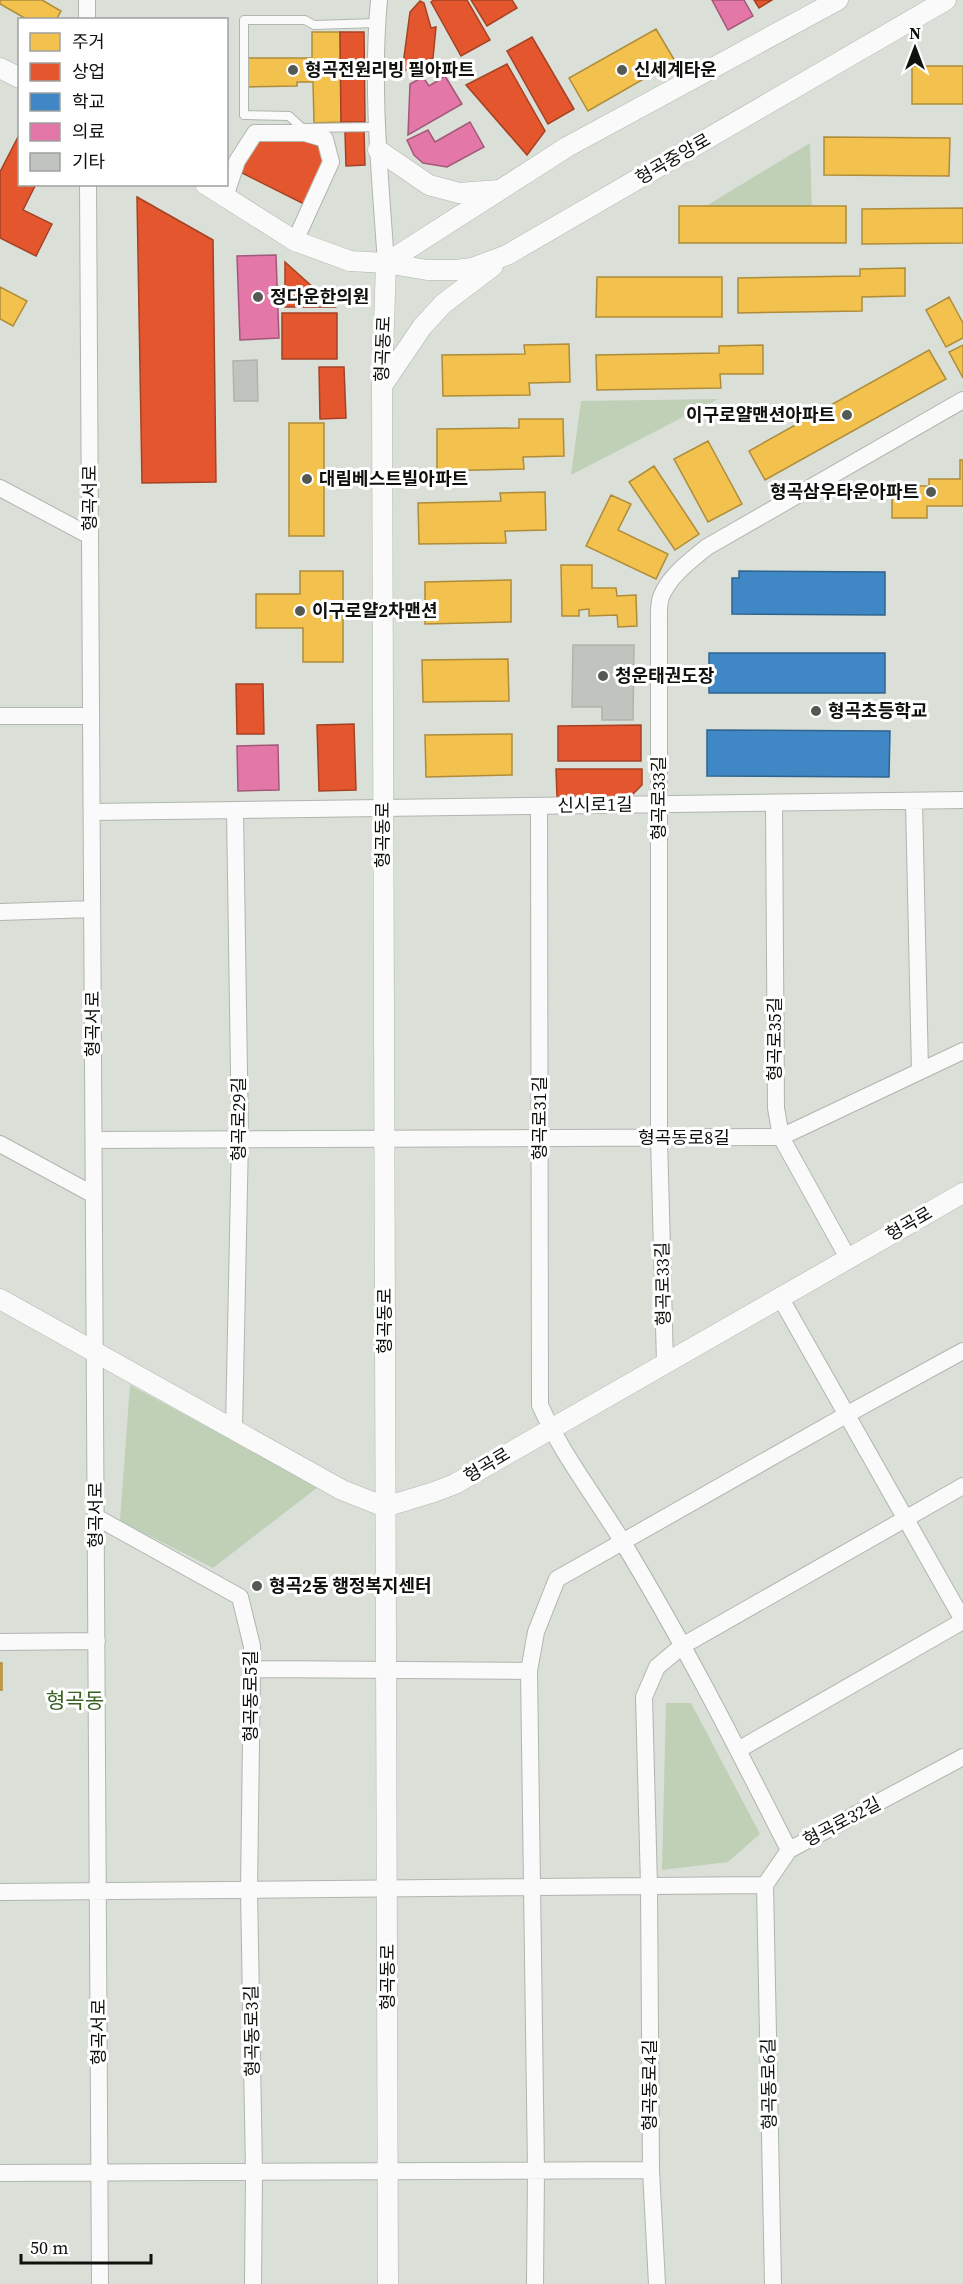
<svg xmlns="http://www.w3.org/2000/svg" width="963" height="2284" font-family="'Source Serif 4','Noto Sans KR',serif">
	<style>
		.green { fill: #bfd0b7 }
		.homes { fill: #f2c14e; stroke: #ae8c3a; stroke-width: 1.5 }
		.shops { fill: #e4572e; stroke: #a44224; stroke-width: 1.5 }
		.schools { fill: #3f88c5; stroke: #30648e; stroke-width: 1.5 }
		.health { fill: #e377a8; stroke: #a35879; stroke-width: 1.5 }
		.building { fill: #c0c4be; stroke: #afb3ae; stroke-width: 1.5 }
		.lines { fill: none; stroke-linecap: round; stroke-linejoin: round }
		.service-casing { stroke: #b0b5af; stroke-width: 10 }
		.minor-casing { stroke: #b0b5af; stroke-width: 18 }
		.tertiary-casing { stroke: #b0b5af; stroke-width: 21 }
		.service { stroke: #f9faf9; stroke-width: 8 }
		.minor { stroke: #f9faf9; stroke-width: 16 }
		.tertiary { stroke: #f9faf9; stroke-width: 20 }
		.poi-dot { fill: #555953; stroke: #fff; stroke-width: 2 }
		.labels { text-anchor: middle; stroke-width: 6; stroke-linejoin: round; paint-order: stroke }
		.poi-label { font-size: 18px; font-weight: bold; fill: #0e110c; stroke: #fff; text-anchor: start }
		.street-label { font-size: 18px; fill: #0e110c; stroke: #fff }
		.quarter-label { font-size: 21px; fill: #3a6022; stroke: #fff }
	</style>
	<rect width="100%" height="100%" fill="#dae0d8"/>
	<path class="green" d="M810,143l2,68 -106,-5z
		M718,399l-147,76 10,-74z
		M130,1385l188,102 -105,81 -93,-47z
		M666,1703h25l69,131 -32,28 -66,8z"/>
	<path class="homes" d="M0,0h42l19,11 -5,9h-28l-28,-16z
		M656,29l19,32 -87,50 -19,-33z
		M312,32h28l1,90 -27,1 -1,-41h-16v4l-51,1v-29h66z
		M912,66h51v38h-51z
		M824,137l126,1 -1,38 -125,-1z
		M679,206h167v37h-167z
		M963,208v35l-101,1v-35z
		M905,268v28l-43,1v14l-124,2v-35l122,-2v-7z
		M597,277h125v40h-126z
		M0,287l27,14 -14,25 -13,-7z
		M949,297l14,26v15l-17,9 -20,-37z
		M569,344l1,38 -41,1 1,12 -87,1 -1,-41 83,-1 -1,-9z
		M763,345v29h-43l1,14 -124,2 -1,-35 123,-2v-7z
		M963,345v33l-14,-26z
		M929,350l17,29 -181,101 -16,-29z
		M519,419h44l1,37 -41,1 1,12 -87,2v-42l82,-1z
		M289,423h35v113h-35z
		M708,441l34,63 -34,18 -34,-63z
		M960,460h3v46h-36v12h-35v-20l16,-12h21v-7h31z
		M654,466l45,68 -24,16 -46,-68z
		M545,492l1,38 -41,1 1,12 -87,1 -1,-41 83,-2 -1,-8z
		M611,495l20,9 -13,26 50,24 -12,25 -70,-33z
		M561,565h31v23h24l1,8 19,-1 1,31 -19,1 -1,-12 -28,1v-7l-10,1v6h-17z
		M300,571h43v91h-40v-34h-47v-34h44z
		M511,580v42l-86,2v-42z
		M508,659l1,42 -86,1 -1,-42z
		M512,734v41l-86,2 -1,-42z
		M0,1663h2v27h-2z"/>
	<path class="shops" d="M434,0h33l23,40 -29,16 -30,-54z
		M471,0h41l5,8 -30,18z
		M754,0h18l-13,8z
		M420,1l4,2 7,25 5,-1 -3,31 -31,14 8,-60z
		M340,32h24l1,90h-24z
		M532,37l42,72 -26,15 -41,-73z
		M507,64l38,67 -18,24 -61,-70z
		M364,131l1,34 -19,1 -1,-34z
		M20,133v51h16l-13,26 29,14 -16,32 -36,-18v-66z
		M258,135l63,6 6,17 -23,46 -62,-31 -3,-4z
		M137,197l76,43 3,242 -74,1z
		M285,262l50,45h-50z
		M282,313h55v46h-55z
		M319,367h25l2,51 -26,1z
		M236,684h27l1,50h-27z
		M354,724l2,66 -37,1 -2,-66z
		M641,725v36h-83v-35z
		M556,769h86v16l-12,12h-73z"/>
	<path class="schools" d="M739,571l146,1v43l-153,-1v-36h7z
		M709,653h176v40h-176z
		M707,730l183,1 -1,46 -182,-1z"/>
	<path class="health" d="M712,0h32l9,16 -25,14z
		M445,76l17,28 -54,31 2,-51 13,-7 6,9z
		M470,122l14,25 -37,20 -24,-4 -9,-8 -7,-15 21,-10 7,12z
		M276,255l3,83 -39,2 -3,-84z
		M278,745l1,45 -41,1 -1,-45z"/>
	<path class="building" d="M257,360l1,41h-24l-1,-40z
		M573,645h61l-1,75h-31v-13h-30z"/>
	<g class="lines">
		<defs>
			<path id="service" d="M377,23l-63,2 -9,-5h-61v95l45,1 13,12 76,-1"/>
			<path id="minor" d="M87,0v20
				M379,0c-8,87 1,176 7,263
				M88,184l12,2100
				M225,197l12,-36 18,-28h50l20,6 6,23 -36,79
				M0,488l90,48
				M0,716h91
				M914,801l6,270
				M774,803l2,305 5,29 67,121
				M539,806l1,599c21,48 55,91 82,136 61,100 114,205 167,309
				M92,812l871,-12
				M0,912l92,-3
				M94,1140l687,-3 182,-86
				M0,1144l94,51
				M780,1297l183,323
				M665,1363l-6,-225v-512c0,-9 -1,-20 2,-29 8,-21 29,-36 46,-50l256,-147
				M234,1428l6,-289 -5,-329
				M96,1517l144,80 12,49v23l-3,221 5,282 -1,112
				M0,1642l97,-1
				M252,1669l277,2
				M738,1750l225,-129
				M0,1892l765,-7
				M0,2173l651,-3
				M535,2284l1,-114 -7,-499 7,-39 21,-53 289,-164 117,-64
				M657,2284l-6,-114 -2,-284 -5,-189 13,-30 25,-21 281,-160
				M773,2284l-8,-399 24,-35 174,-93"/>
			<path id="tertiary" d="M0,68l20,10
				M378,150l51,35 30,8 40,-3
				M205,184l90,57 55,20 36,2 41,7h29l16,-2 35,-13 439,-255
				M386,263l-4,123 6,1898
				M386,263l181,-116 271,-147
				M382,386l40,-59 21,-23 50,-38
				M0,1299l342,191 43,17 49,-15 21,-8 508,-291"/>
		</defs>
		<use href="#service" class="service-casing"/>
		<use href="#minor" class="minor-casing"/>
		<use href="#tertiary" class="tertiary-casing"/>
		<use href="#service" class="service"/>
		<use href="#minor" class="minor"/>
		<use href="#tertiary" class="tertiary"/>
	</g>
	<g class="poi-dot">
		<circle cx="293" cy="70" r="6"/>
		<circle cx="622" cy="70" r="6"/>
		<circle cx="258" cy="297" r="6"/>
		<circle cx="847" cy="415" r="6"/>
		<circle cx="307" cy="479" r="6"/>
		<circle cx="931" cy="492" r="6"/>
		<circle cx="300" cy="611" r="6"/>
		<circle cx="603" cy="676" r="6"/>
		<circle cx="816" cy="711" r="6"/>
		<circle cx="257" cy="1586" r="6"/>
	</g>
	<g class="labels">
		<g class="poi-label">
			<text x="305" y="76">형곡전원리빙 필아파트</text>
			<text x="634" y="76">신세계타운</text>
			<text x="270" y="303">정다운한의원</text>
			<text x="835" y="421" text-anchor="end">이구로얄맨션아파트</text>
			<text x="319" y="485">대림베스트빌아파트</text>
			<text x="919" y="498" text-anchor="end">형곡삼우타운아파트</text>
			<text x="312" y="617">이구로얄2차맨션</text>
			<text x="615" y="682">청운태권도장</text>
			<text x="828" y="717">형곡초등학교</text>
			<text x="269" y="1592">형곡2동 행정복지센터</text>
		</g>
		<g class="street-label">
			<text transform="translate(673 159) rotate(-30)" y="6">형곡중앙로</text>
			<text transform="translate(383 349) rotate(-88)" y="6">형곡동로</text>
			<text transform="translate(90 498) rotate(-90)" y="6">형곡서로</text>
			<text transform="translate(659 798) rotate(-90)" y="6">형곡로33길</text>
			<text transform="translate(595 805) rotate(-1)" y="6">신시로1길</text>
			<text transform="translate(383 835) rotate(-90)" y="6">형곡동로</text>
			<text transform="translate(93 1024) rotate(-90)" y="6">형곡서로</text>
			<text transform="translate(775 1039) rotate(-90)" y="6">형곡로35길</text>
			<text transform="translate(540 1118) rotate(-90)" y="6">형곡로31길</text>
			<text transform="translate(239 1119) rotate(-90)" y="6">형곡로29길</text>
			<text x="684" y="1144">형곡동로8길</text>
			<text transform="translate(909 1224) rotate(-30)" y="6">형곡로</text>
			<text transform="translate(663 1284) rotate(-91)" y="6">형곡로33길</text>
			<text transform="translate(385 1321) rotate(-90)" y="6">형곡동로</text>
			<text transform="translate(487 1465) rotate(-31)" y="6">형곡로</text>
			<text transform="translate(96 1515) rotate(-90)" y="6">형곡서로</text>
			<text transform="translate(251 1696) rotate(-90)" y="6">형곡동로5길</text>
			<text transform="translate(842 1822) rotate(-28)" y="6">형곡로32길</text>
			<text transform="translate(388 1977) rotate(-90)" y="6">형곡동로</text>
			<text transform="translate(252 2031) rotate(-91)" y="6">형곡동로3길</text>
			<text transform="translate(99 2032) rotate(-90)" y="6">형곡서로</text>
			<text transform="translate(769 2084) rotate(-91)" y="6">형곡동로6길</text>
			<text transform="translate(650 2085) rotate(-90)" y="6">형곡동로4길</text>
		</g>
		<g class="quarter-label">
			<text x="75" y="1708">형곡동</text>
		</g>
	</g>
	<rect x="18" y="18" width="210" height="168" fill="#ffffff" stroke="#9fa09e" stroke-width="1.5"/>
	<rect x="30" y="33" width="30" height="18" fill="#f2c14e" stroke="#9fa09e" stroke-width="1.5"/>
	<text x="72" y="48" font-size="18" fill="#0e110c">주거</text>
	<rect x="30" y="63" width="30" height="18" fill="#e4572e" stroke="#9fa09e" stroke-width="1.5"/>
	<text x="72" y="78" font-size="18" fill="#0e110c">상업</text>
	<rect x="30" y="93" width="30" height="18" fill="#3f88c5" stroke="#9fa09e" stroke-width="1.5"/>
	<text x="72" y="108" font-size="18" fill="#0e110c">학교</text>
	<rect x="30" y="123" width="30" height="18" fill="#e377a8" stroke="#9fa09e" stroke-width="1.5"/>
	<text x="72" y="138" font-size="18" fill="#0e110c">의료</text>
	<rect x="30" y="153" width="30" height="18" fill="#c0c4be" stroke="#9fa09e" stroke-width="1.5"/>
	<text x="72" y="168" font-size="18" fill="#0e110c">기타</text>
	<g transform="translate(915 48)" stroke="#ffffff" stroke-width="4.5" paint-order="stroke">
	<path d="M0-4.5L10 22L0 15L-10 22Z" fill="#0e110c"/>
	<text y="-9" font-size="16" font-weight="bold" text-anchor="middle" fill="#0e110c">N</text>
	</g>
	<path d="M21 2254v9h130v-9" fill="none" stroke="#0e110c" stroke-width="3"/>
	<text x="30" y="2254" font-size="18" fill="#0e110c" stroke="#ffffff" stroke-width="4.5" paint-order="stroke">50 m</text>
</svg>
